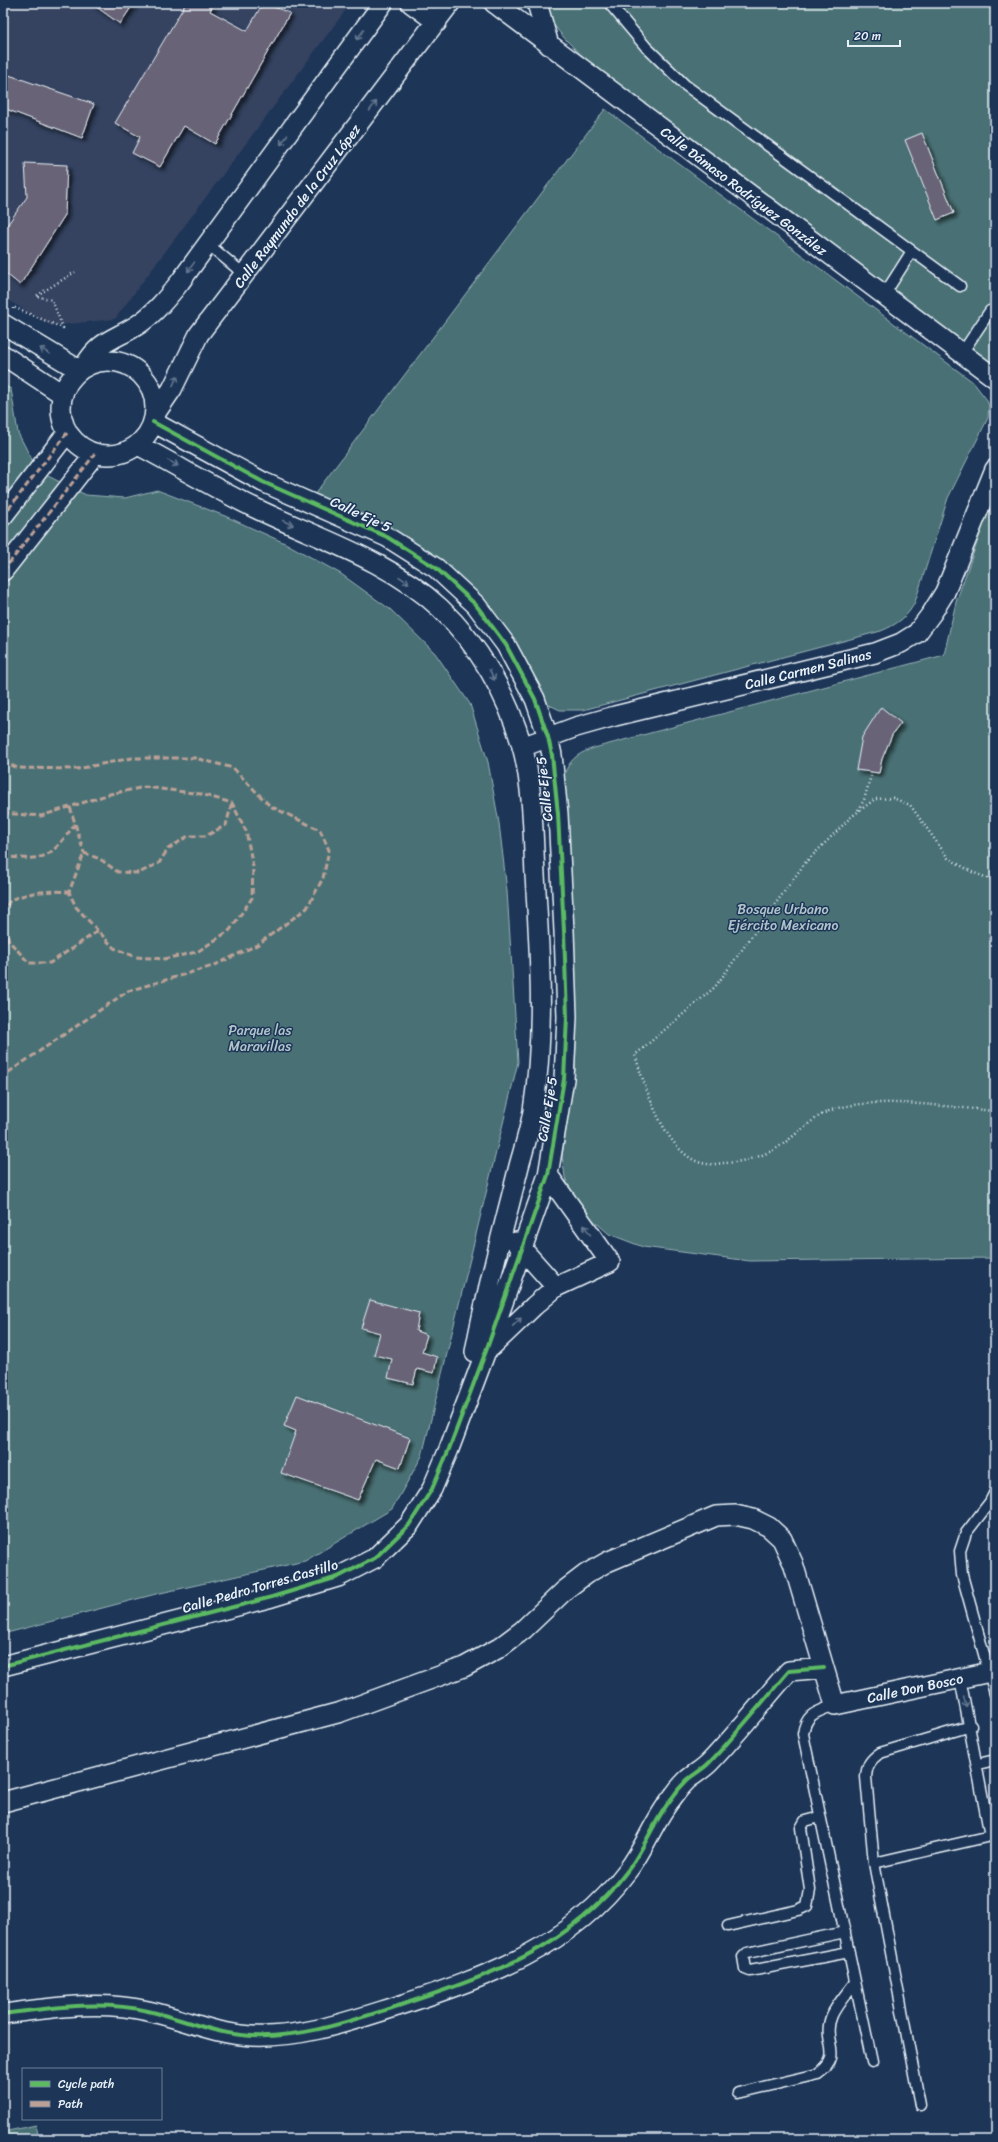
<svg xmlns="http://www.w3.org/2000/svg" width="998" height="2142" font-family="Sriracha,sans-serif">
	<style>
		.built { fill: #344361 }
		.green { fill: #497175; stroke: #98b1b6 }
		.building { fill: #696477; stroke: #e8f1f8; filter: url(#shadow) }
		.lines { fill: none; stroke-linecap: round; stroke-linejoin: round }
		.lane-casing { stroke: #e8f1f8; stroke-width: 13 }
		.street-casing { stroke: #e8f1f8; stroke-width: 22 }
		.path { stroke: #e8f1f8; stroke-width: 2.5; stroke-dasharray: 1 3; stroke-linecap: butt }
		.lane { stroke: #1d3557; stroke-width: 10 }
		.street { stroke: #1d3557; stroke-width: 19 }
		.quiet { stroke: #bda197; stroke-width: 3; stroke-dasharray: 6 3; stroke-linecap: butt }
		.cycleway-casing { stroke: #1d3557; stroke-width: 6 }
		.cycleway { stroke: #5cba63; stroke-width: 4 }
		.oneway { stroke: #64778f }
		.labels { text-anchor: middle; stroke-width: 3; stroke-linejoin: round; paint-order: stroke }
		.street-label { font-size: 14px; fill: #e8f1f8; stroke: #1d3557 }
		.park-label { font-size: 14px; fill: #b0c4ca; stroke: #1d3557 }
	</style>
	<defs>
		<filter id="shadow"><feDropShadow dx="3.5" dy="3.5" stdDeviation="2" flood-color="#0009"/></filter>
	</defs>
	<rect width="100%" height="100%" fill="#1d3557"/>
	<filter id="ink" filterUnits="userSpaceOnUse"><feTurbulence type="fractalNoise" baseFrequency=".025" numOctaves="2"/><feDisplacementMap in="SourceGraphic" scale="8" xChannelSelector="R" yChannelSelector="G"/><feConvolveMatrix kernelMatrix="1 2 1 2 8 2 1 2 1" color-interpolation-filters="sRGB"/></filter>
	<g filter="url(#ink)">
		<path class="built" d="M3,3h348l-236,316 -64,7 -48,-29z"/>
		<path class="green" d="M542,3h453v363l-398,-298c-23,-19 -43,-36 -55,-65z
			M605,109l368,273 14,18 2,6 -1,12 -40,80 -33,104c-7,15 -19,23 -34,29l-298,79h-23l-15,-7 -69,-102 -165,-102z
			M3,385l8,4 7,44 20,38 48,24 39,3 32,-8 68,26 62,28 54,30 50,36 44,43 35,51 18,58 11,61 8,68 11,171 -96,394 -30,53 -87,52 -149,33 -153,40z
			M995,492v766l-245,3 -107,-14 -34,-13 -27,-24 -11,-17 -6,-16 -3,-21 13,-86 1,-31v-46l-14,-206c4,-37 27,-37 58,-46l324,-86 12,-53z
			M36,2125l3,14h-36v-7z"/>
		<path class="building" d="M91,3h43l-14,21z
			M186,3h28l-4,8 37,20 16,-28 27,10 -75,131 -31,-18 -24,41 -28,-14 8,-16 -25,-14z
			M3,73l91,31 -12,34 -79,-30z
			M922,133l32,80 -17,7 -32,-80z
			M25,163l42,2 -2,50 -45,70 -17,-14v-40l24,-34z
			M881,707l20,16 -9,12 -10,24 -3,14 -23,-3 6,-33z
			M370,1300l49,13 -3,18 11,4 -5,17 15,5 -3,16 -17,-4 -4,15 -25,-6 4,-19 -18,-4 6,-22 -19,-5z
			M297,1395l113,43 -10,30 -24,-9 -18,41 -77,-27 15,-42 -12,-5z"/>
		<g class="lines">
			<defs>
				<path id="lane" d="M609,3l37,44 39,38 275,201
					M208,244l37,31
					M884,295l28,-44
					M962,353l28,-42 5,-2
					M995,1492l-5,10 -24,31 -6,18 2,24 33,119
					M960,1678l30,158
					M835,1705c-18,7 -29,8 -32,29l69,328
					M978,1764l17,-4
					M874,1863l121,-28
					M728,1926l70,-16 9,-4 3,-16 -9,-62 4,-7 15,-4
					M845,1932l-98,21 -4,4 2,12 5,2 99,-19
					M738,2093l80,-19c28,-20 2,-32 14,-59 5,-11 16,-23 23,-33
					M920,2105l-46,-242 -8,-86c1,-12 4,-17 14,-24l91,-27"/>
				<path id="street" d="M411,3l26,19
					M494,3l501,375
					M537,3l12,42
					M3,324l76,46
					M3,355l59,39
					M61 408a47 47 0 1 1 94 0a47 47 0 1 1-94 0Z
					M84,367c16,-28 31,-27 55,-43 16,-11 29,-27 41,-42l203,-279
					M155,414l17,-25 27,-55 251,-331
					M138,445c40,21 79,45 119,64 62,30 132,51 183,99 39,37 67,86 82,138 11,40 11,88 13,129 5,79 10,158 -2,236 -3,18 -9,37 -14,55 -15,61 -33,124 -44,186
					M3,516l64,-83
					M3,571l92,-117
					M522,747l54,-20 39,-11 260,-63 26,-10 16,-10 15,-20 13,-21 50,-123
					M516,1242l40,45
					M490,1348l44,-42 22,-19 54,-25 -62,-87
					M3,1666l269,-69 66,-20 37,-19 34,-33 23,-36 17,-40 37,-98 62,-176 16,-96 3,-62 -3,-86 -6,-117 -6,-59 -4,-18 -13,-38 -29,-54 -30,-40 -40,-37 -49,-31 -124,-55 -110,-60
					M3,1802l338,-90 123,-45 35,-19 24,-18 42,-40 21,-16 21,-12 109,-46 19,-1 18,4 16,8 13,12 11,24 42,142 160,-34
					M3,2014c48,-6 97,-14 145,-3 36,8 65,23 104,25 51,2 98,-15 146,-30 90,-30 171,-57 230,-136 17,-22 26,-50 44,-72 4,-6 9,-12 15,-18 7,-6 15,-10 22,-17 28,-29 53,-61 80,-92l35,-3"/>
			</defs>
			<use href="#lane" class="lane-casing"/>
			<use href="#street" class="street-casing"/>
			<path class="path" d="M13,309v-2l50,21 -11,-28 -16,-4 39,-24
				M858,810l6,-10 7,-24
				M995,881l-23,-9 -24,-14 -38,-53 -17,-7 -18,1 -24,18 -46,46 -90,124 -80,68c10,32 32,105 72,109 6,1 13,-1 18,-1 18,-1 36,-6 52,-15 18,-11 38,-34 58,-39 44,-13 113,-2 160,2"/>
			<use href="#lane" class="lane"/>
			<use href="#street" class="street"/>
			<path class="quiet" d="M3,516l64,-83
				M3,571l92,-117
				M3,762l15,6 59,1 55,-11h63l38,10 37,38 50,24 9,20 -6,28 -16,30 -50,37 -44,21 -85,25 -125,85
				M70,807l14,46
				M3,813l38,3 69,-22 35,-7 56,7 31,9 14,28 7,36 -1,31 -22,32 -33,22 -33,7 -28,-2 -22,-9 -38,-41 -7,-15 15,-39 16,6 18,13 21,1 20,-10 9,-14 20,-13h18l20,-11 6,-22
				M3,856c43,6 47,2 72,-32
				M3,914l7,-14c20,-8 38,-10 59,-8
				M3,918l6,23 20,22h21l48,-32"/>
			<defs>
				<path id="cycleway" d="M3,1666l269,-69 66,-20 37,-19 34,-33 23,-36 17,-40 37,-98 62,-176 16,-96 3,-62 -3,-86 -6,-117 -6,-59 -4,-18 -13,-38 -29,-54 -30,-40 -40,-37 -49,-31 -124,-55 -110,-60
					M3,2014c48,-6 97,-14 145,-3 36,8 65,23 104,25 51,2 98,-15 146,-30 90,-30 171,-57 230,-136 17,-22 26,-50 44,-72 4,-6 9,-12 15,-18 7,-6 15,-10 22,-17 28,-29 53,-61 80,-92l35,-3"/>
			</defs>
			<use href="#cycleway" class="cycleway-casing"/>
			<use href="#cycleway" class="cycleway"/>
		</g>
		<defs><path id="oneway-shaft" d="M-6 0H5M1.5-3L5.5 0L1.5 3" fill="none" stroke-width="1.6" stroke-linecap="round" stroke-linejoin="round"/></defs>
		<g class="oneway">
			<use href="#oneway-shaft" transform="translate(360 35) rotate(126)"/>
			<use href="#oneway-shaft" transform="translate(373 106) rotate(-53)"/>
			<use href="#oneway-shaft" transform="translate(284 140) rotate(126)"/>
			<use href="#oneway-shaft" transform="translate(191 267) rotate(126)"/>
			<use href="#oneway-shaft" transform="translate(45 351) rotate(-149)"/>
			<use href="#oneway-shaft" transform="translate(175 381) rotate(-66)"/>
			<use href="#oneway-shaft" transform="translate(173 463) rotate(29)"/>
			<use href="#oneway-shaft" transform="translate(288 523) rotate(24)"/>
			<use href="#oneway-shaft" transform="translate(404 580) rotate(34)"/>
			<use href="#oneway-shaft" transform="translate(492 675) rotate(65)"/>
			<use href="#oneway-shaft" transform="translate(587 1230) rotate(-125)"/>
			<use href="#oneway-shaft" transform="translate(517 1322) rotate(-44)"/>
			<use href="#oneway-shaft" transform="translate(965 1702) rotate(77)"/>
		</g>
	</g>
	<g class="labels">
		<g class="street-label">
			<text transform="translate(744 191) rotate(37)" y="5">Calle Dámaso Rodríguez González</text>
			<text transform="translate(297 206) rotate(-53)" y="5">Calle Raymundo de la Cruz López</text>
			<text transform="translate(361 514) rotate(25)" y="5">Calle Eje 5</text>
			<text transform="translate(808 669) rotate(-14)" y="5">Calle Carmen Salinas</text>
			<text transform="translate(544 789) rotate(-96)" y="5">Calle Eje 5</text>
			<text transform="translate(547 1109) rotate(-81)" y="5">Calle Eje 5</text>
			<text transform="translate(260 1586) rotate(-16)" y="5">Calle Pedro Torres Castillo</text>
			<text transform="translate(915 1688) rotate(-12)" y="5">Calle Don Bosco</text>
		</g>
		<g class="park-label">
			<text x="783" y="914">Bosque Urbano<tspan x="783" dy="16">Ejército Mexicano</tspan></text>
			<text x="260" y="1035">Parque las<tspan x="260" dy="16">Maravillas</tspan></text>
		</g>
	</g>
	<rect width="998" height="2142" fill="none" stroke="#1d3557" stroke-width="16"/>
	<rect x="8" y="8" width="982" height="2126" fill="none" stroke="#e8f1f8" stroke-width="1.5" filter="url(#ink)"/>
	<rect x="22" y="2068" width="140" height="52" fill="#1d3557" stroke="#6e8097"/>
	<rect x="30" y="2081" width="20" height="6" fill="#5cba63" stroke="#6e8097"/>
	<text x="58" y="2088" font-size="12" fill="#e8f1f8">Cycle path</text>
	<rect x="30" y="2101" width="20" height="6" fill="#bda197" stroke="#6e8097"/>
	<text x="58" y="2108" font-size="12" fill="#e8f1f8">Path</text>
	<path d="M848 40v6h52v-6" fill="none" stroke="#e8f1f8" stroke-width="2"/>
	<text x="854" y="40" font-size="12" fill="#e8f1f8" stroke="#1d3557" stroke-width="3" paint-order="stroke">20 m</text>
</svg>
